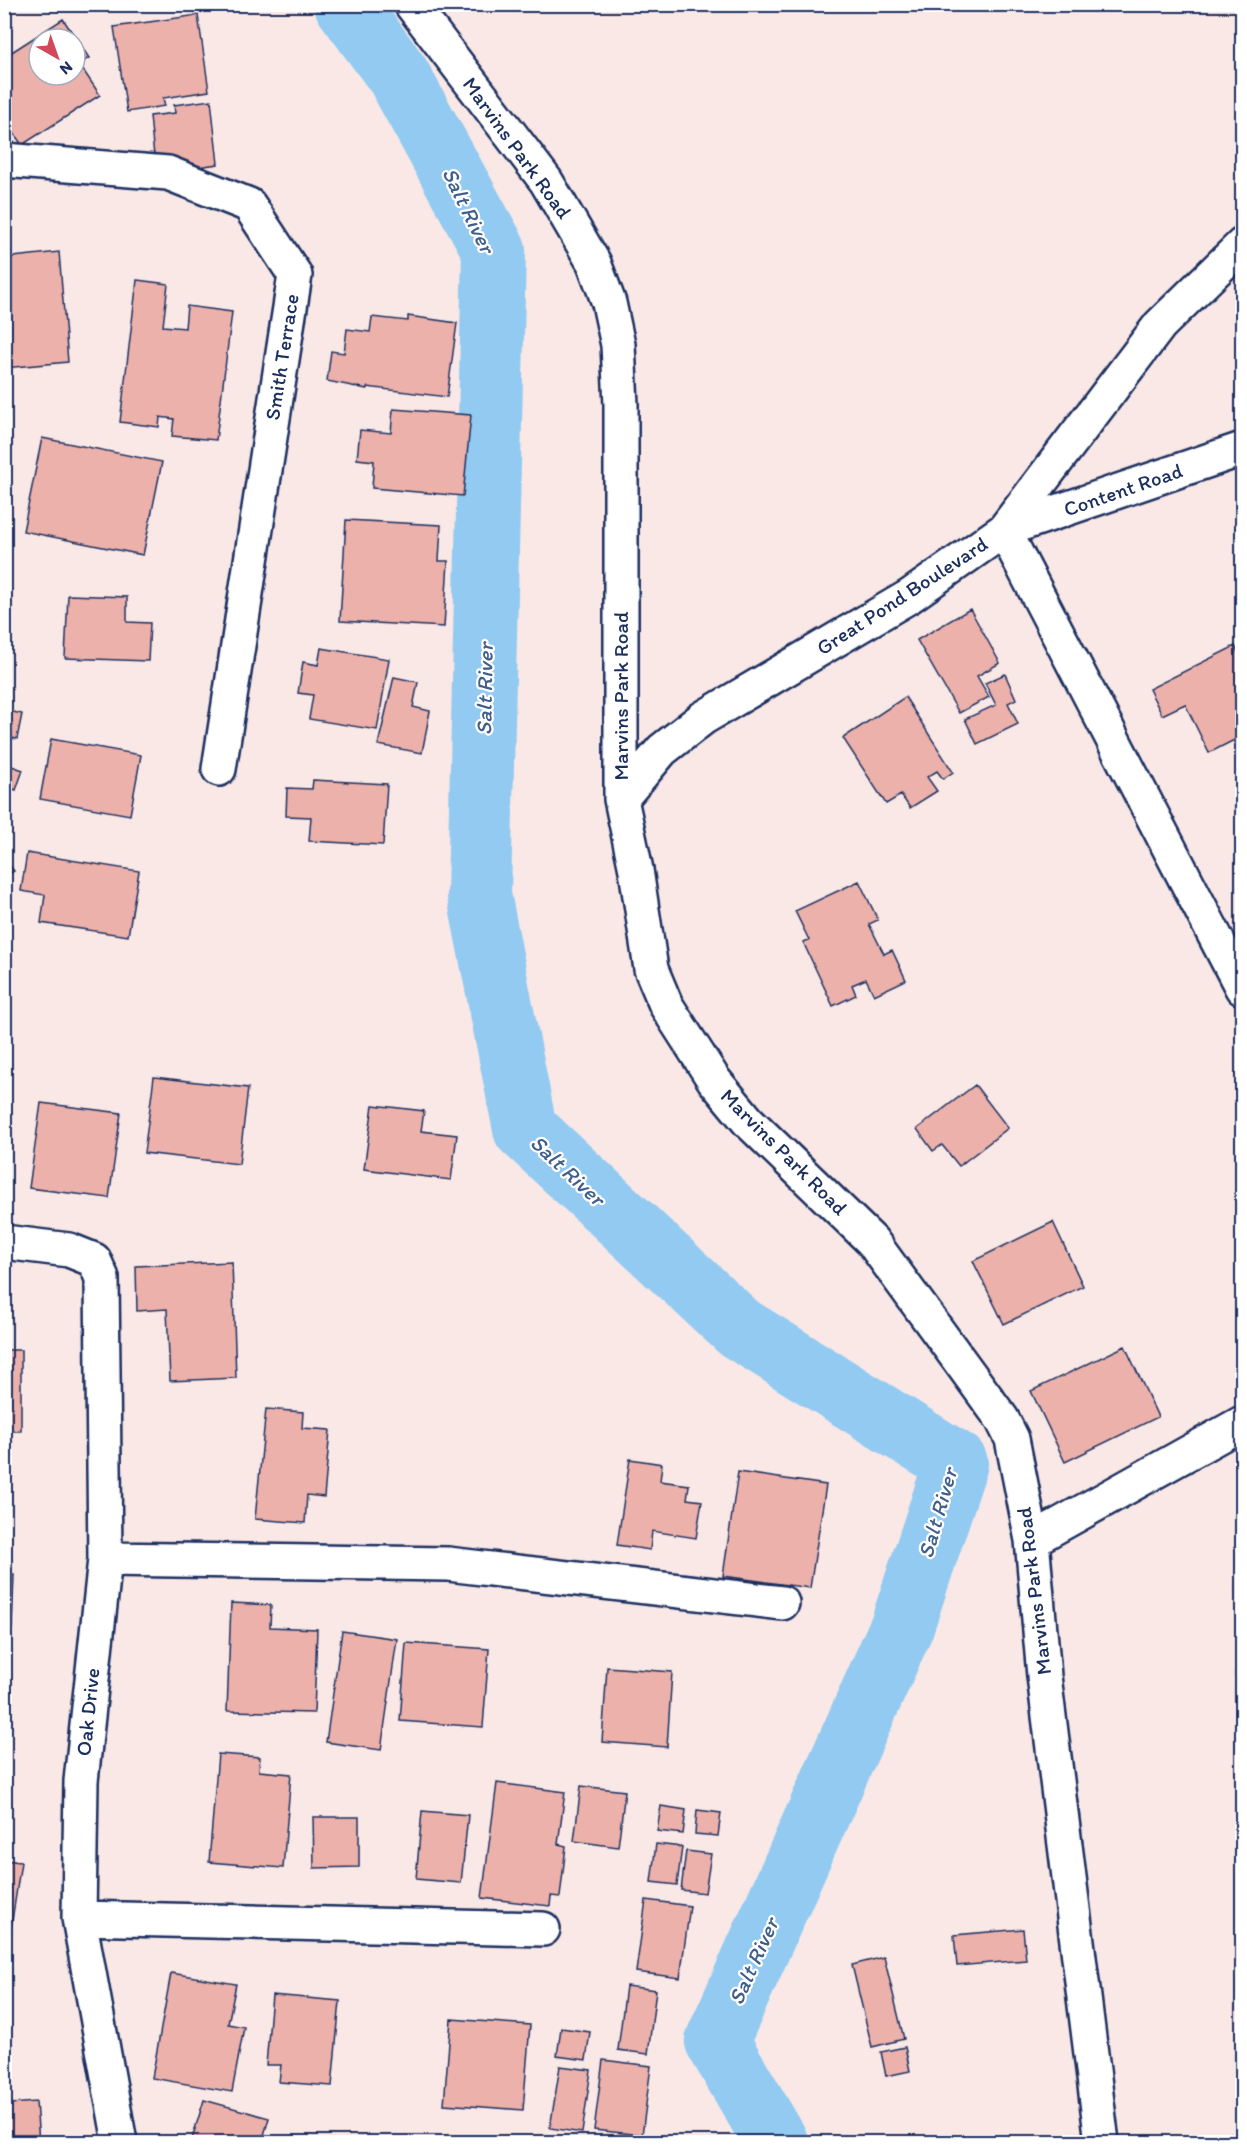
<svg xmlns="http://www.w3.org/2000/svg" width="1247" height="2147" font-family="Itim,sans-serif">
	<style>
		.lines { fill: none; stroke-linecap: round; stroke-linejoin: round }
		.river { stroke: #92caf1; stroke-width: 64 }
		.building { fill: #ecb1ab; stroke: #1b2f5e; stroke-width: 1.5; fill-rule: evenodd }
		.minor-casing { stroke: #1b2f5e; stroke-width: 38 }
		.minor { stroke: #fff; stroke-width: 33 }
		.labels { text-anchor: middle; stroke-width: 4.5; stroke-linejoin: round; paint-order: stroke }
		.street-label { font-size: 21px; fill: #1b2f5e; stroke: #fff }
		.water-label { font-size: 22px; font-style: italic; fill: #3f5e8a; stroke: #fff }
	</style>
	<rect width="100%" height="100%" fill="#f9e8e6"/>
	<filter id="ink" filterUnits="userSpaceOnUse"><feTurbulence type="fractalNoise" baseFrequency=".0167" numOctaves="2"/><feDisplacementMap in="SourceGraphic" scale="12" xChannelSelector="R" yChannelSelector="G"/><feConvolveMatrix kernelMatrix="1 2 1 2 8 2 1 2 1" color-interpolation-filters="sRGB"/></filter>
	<g filter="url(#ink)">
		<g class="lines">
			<path class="river" d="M346,4l52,71 96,175 -15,645 46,234 214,199 217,135 -54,163 -185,415 59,101"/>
		</g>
		<path class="building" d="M198,15l11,76 -46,7 2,8 -38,6 -13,-85z
			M63,19l26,39 -10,6 21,31 -78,50 -18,-26v-16l5,-3 -5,-7v-36zM39,39h36v36h-36z
			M211,100l7,64 -34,5 -29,-3 -5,-50 25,-3 -1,-8z
			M59,252l9,110 -64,6v-110z
			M137,280l31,4 -5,42 22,2 2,-22 45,6 -16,128 -44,-4 2,-17 -14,-2 -1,10 -39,-5z
			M408,316l49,7 -10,74 -80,-10v2l-40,-8 4,-30 13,2 3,-24 23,3 2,-15 36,4z
			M393,409l78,6 -8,81 -91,-8 2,-27 -17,-2 3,-29 31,3z
			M42,438l120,24 -19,93 -120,-24z
			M346,520l95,5 -2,36h9l-4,66 -104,-6z
			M68,595l59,2v25l23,1 -2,38 -83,-3z
			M970,609l30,54 -23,13 12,21 -30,16 -42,-73z
			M1235,646l7,15v75l-33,17 -24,-49 -23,11 -13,-26z
			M321,648l68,11 -12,71 -68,-11 4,-24 -15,-2 5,-31 15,3z
			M1005,674l11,25 -8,4 10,21 -41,20 -12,-25 31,-14 -11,-22z
			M394,677l24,5 -5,25 17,4 -8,42 -44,-8z
			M905,697l48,75 -10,7 -6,-8 -10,6 10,14 -27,17 -9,-13 -15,9 -43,-66z
			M4,710l18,4 -5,25 -13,-2z
			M51,739l90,16 -11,60 -90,-16z
			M6,764l17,6 -7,20 -12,-4z
			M313,780l74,4 -4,61 -74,-4 2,-24 -25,-1 1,-28 25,1z
			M27,853l112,18 -11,65 -87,-13 4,-28 -24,-4z
			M4,858l10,13 -10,6z
			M859,881l19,39 -9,4 15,30 8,-4 14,30 -32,15 -8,-16 -14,6 4,10 -23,11 -30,-64 6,-2 -14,-29z
			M154,1077l94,11 -9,76 -95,-11z
			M975,1085l33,43 -49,38 -17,-21 -9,6 -16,-22z
			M41,1103l80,10 -12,85 -80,-10z
			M373,1105l51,6 -3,20 36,4 -6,45 -87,-11z
			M1053,1222l30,64 -79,38 -31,-63z
			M232,1262l4,116 -66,3 -3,-72 -30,2 -1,-45z
			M1125,1346l33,71 -93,45 -34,-71z
			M4,1350h17v81h-17z
			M266,1409l37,3 -1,16 28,2 -6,67 -17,-2 -2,28 -50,-4z
			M630,1459l32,5 -2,17 29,4 -2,14 15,2 -6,37 -44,-7 -2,19 -33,-5z
			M738,1472l88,13 -16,103 -87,-12z
			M4,1574l10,1 -2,53h-8z
			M231,1603l40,2 -1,22 47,2 -3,84 -87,-2z
			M342,1631l55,8 -16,111 -55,-8z
			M406,1643l83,6 -6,78 -83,-6z
			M607,1667l65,5 -5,75 -65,-5z
			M1242,1671v17l-7,-14z
			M218,1754l42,3 -1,14 32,3 -8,94 -74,-6z
			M497,1783l68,9 -7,52 8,2 -6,51 -9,-1 -1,10 -68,-8z
			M581,1786l44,5 -7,56 -44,-6z
			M661,1806l25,4 -3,24 -26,-3z
			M697,1810l24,3 -3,23 -23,-2z
			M422,1811l46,4 -7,68 -45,-4z
			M313,1817h46v50l-45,1z
			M656,1844l26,3 -5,38 -26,-3z
			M686,1851l25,3 -6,39 -24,-3z
			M4,1860l17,2 -11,72 -6,-1z
			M646,1900l44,6 -10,72 -44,-6z
			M1023,1929l3,31 -69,6 -3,-31z
			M884,1957l20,82 -32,8 -20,-82z
			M171,1973l65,11 -8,40 16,3 -12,65 -80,-14z
			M626,1986l30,4 -8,64 -30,-4z
			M272,1995l68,6 -8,85 -53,-4 2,-17h-15z
			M451,2019l79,6 -7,85 -79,-6z
			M561,2028l29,4 -4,28 -29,-4z
			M905,2047l5,24 -24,5 -5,-24z
			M603,2060l48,6 -9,69 -48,-5z
			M560,2066l31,4 -9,63 -32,-5z
			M4,2085h4l2,19 26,-2 3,40h-35z
			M204,2100l65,18 -7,24h-71z"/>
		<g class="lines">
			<defs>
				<path id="minor" d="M411,4l135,177 48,82 15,40 9,42 3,60v394l15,71 15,99 15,36 48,75 34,41 124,120 130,178 10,20 20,101 12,136 58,466
					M4,160l164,13 81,32 46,70 -76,494
					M1004,530l238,458
					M1004,530l238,-81
					M621,799l41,-49 41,-32 207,-122 94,-66 156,-205 82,-80
					M4,1242l65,8 25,10 8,18 3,281 -24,222 -2,137 41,224
					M1032,1540l210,-117
					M105,1559l343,5 334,39
					M79,1918l464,11"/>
			</defs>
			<use href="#minor" class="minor-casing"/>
			<use href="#minor" class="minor"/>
		</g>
	</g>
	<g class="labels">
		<g class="street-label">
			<text transform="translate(517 148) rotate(54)" y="7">Marvins Park Road</text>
			<text transform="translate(282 357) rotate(-81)" y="7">Smith Terrace</text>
			<text transform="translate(1123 490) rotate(-19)" y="7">Content Road</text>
			<text transform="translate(902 596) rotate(-33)" y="7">Great Pond Boulevard</text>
			<text transform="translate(621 696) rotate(-90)" y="7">Marvins Park Road</text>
			<text transform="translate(784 1152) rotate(45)" y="7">Marvins Park Road</text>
			<text transform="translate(1034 1591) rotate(-97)" y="7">Marvins Park Road</text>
			<text transform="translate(88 1712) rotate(-84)" y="7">Oak Drive</text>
		</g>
		<g class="water-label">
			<text transform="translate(469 210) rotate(64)" y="8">Salt River</text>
			<text transform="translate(484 689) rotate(-89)" y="8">Salt River</text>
			<text transform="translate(568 1170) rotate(43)" y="8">Salt River</text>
			<text transform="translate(937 1513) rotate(-74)" y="8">Salt River</text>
			<text transform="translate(753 1961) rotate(-66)" y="8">Salt River</text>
		</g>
	</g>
	<rect width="1247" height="2147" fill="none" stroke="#fff" stroke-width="24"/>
	<rect x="12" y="12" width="1223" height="2123" fill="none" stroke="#1b2f5e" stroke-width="2" filter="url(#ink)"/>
	<g transform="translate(57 57) rotate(140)"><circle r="28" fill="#ffffff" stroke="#a4acbf" stroke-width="1.5"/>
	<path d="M0-4.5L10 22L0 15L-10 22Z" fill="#d1495b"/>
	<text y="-9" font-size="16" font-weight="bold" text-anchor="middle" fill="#1b2f5e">N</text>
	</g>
</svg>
